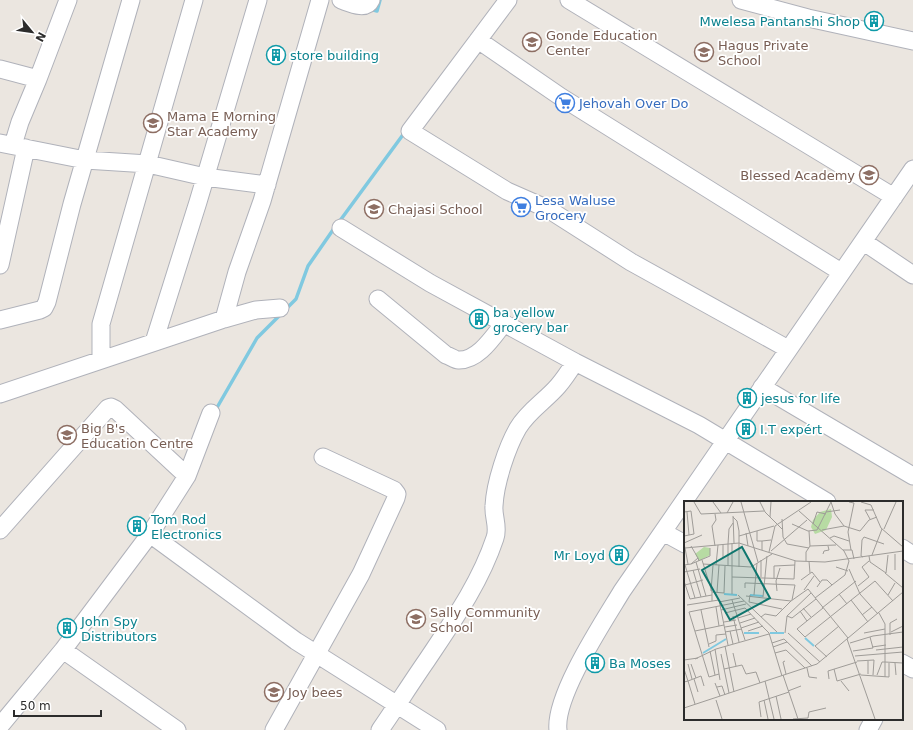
<svg xmlns="http://www.w3.org/2000/svg" width="913" height="730" font-family="'DejaVu Sans',sans-serif">
	<style>
		.lines { fill: none; stroke-linecap: round; stroke-linejoin: round }
		.stream { stroke: #80c9e0; stroke-width: 3.5 }
		.minor-casing { stroke: #b0b2ba; stroke-width: 19 }
		.minor { stroke: #fff; stroke-width: 17 }
		.labels { text-anchor: middle; stroke-width: 3.5; stroke-linejoin: round; paint-order: stroke }
		.culture-label { font-size: 13px; fill: #0d838f; stroke: #fff; text-anchor: start }
		.education-label { font-size: 13px; fill: #785e54; stroke: #fff; text-anchor: start }
		.shop-label { font-size: 13px; fill: #366cbe; stroke: #fff; text-anchor: start }
		.inset-river { fill: none; stroke: #80c9e0; stroke-width: 2 }
		.inset-road { fill: none; stroke: #9f9c98; stroke-width: 1 }
		.view { fill: #0f766e; fill-opacity: 0.15; stroke: #0f766e; stroke-width: 2 }
		.inset-edge { fill: none; stroke: #2c2c2c; stroke-width: 2 }
	</style>
	<rect width="100%" height="100%" fill="#ebe6e0"/>
	<g class="lines">
		<path class="stream" d="M370,9l7,2 3,-11
			M339,222l66,-90
			M285,310l11,-11 12,-33 27,-39
			M215,411l42,-73 24,-24"/>
		<defs>
			<path id="minor" d="M341,0c9,3 25,11 30,0
				M508,0l-98,131 97,60 41,18 83,53 157,87
				M569,0l325,197
				M741,0l67,18 105,23
				M478,40l83,57 280,175
				M0,69l38,10
				M0,143l85,17 63,4 57,13 62,8
				M13,145l7,-23 18,-43 30,-79
				M341,228l89,55 145,79 124,63 128,77
				M864,242l49,33
				M0,265l26,-117
				M378,299l68,56c4,1 9,5 12,5 20,1 35,-23 46,-37
				M224,319l13,-47 25,-71 58,-201
				M0,320l40,-10 4,-2 3,-6 25,-98 59,-204
				M154,342l44,-140 60,-202
				M101,359v-35l93,-324
				M762,387l151,89
				M0,394l224,-75 32,-9 24,-2
				M0,530l108,-122 3,-1 4,2 72,67
				M663,532l22,12
				M150,534l146,107 141,89
				M902,548l11,7
				M63,650l114,80
				M902,663l11,6
				M0,726l63,-76 87,-116 37,-58 24,-63
				M274,730l87,-156 35,-76 1,-4 -3,-4 -71,-33
				M380,730c16,-23 31,-47 47,-70 26,-39 53,-77 68,-122 4,-11 -2,-21 -1,-32 1,-23 13,-59 24,-78 10,-17 27,-27 40,-42 6,-7 12,-16 17,-24
				M558,730c-4,-34 46,-109 64,-139l291,-422
				M868,730l6,-11"/>
		</defs>
		<use href="#minor" class="minor-casing"/>
		<use href="#minor" class="minor"/>
	</g>
	<defs>
		<symbol id="building-ring" viewBox="-11 -11 22 22"><circle r="9.5" fill="#fff" stroke="#0f9aa8" stroke-width="1.5"/><path d="M-4-6H4V6H1V3H-1V6H-4ZM-2.5-4.3h1.7v1.8h-1.7ZM.8-4.3h1.7v1.8H.8ZM-2.5-1h1.7V.8h-1.7ZM.8-1h1.7V.8H.8Z" fill="#0f9aa8"/></symbol>
		<symbol id="school-ring" viewBox="-11 -11 22 22"><circle r="9.5" fill="#fff" stroke="#8d6e63" stroke-width="1.5"/><path d="M0-5L7-2L0 1L-7-2ZM-4 1L0 2.5L4 1V4Q0 6-4 4Z" fill="#8d6e63"/></symbol>
		<symbol id="supermarket-ring" viewBox="-11 -11 22 22"><circle r="9.5" fill="#fff" stroke="#3f7fe0" stroke-width="1.5"/><path d="M-6-5.5h2.5l.6 2H6L4.5 2H-2.5L-4.4-4H-6ZM-1.5 3.2a1.3 1.3 0 1 0 .1 0ZM3 3.2a1.3 1.3 0 1 0 .1 0Z" fill="#3f7fe0"/></symbol>
	</defs>
	<g fill-rule="evenodd">
		<use href="#building-ring" x="863" y="10" width="22" height="22"/>
		<use href="#school-ring" x="521" y="31" width="22" height="22"/>
		<use href="#school-ring" x="693" y="41" width="22" height="22"/>
		<use href="#building-ring" x="265" y="44" width="22" height="22"/>
		<use href="#supermarket-ring" x="554" y="92" width="22" height="22"/>
		<use href="#school-ring" x="142" y="112" width="22" height="22"/>
		<use href="#school-ring" x="858" y="164" width="22" height="22"/>
		<use href="#supermarket-ring" x="510" y="196" width="22" height="22"/>
		<use href="#school-ring" x="363" y="198" width="22" height="22"/>
		<use href="#building-ring" x="468" y="308" width="22" height="22"/>
		<use href="#building-ring" x="736" y="387" width="22" height="22"/>
		<use href="#building-ring" x="735" y="418" width="22" height="22"/>
		<use href="#school-ring" x="56" y="424" width="22" height="22"/>
		<use href="#building-ring" x="126" y="515" width="22" height="22"/>
		<use href="#building-ring" x="608" y="544" width="22" height="22"/>
		<use href="#school-ring" x="405" y="608" width="22" height="22"/>
		<use href="#building-ring" x="56" y="617" width="22" height="22"/>
		<use href="#building-ring" x="584" y="652" width="22" height="22"/>
		<use href="#school-ring" x="263" y="681" width="22" height="22"/>
	</g>
	<g class="labels">
		<g class="culture-label">
			<text x="860" y="26" text-anchor="end">Mwelesa Pantanshi Shop</text>
			<text x="290" y="60">store building</text>
			<text x="493" y="317">ba yellow<tspan x="493" dy="15">grocery bar</tspan></text>
			<text x="761" y="403">jesus for life</text>
			<text x="760" y="434">I.T expért</text>
			<text x="151" y="524">Tom Rod<tspan x="151" dy="15">Electronics</tspan></text>
			<text x="605" y="560" text-anchor="end">Mr Loyd</text>
			<text x="81" y="626">John Spy<tspan x="81" dy="15">Distributors</tspan></text>
			<text x="609" y="668">Ba Moses</text>
		</g>
		<g class="education-label">
			<text x="546" y="40">Gonde Education<tspan x="546" dy="15">Center</tspan></text>
			<text x="718" y="50">Hagus Private<tspan x="718" dy="15">School</tspan></text>
			<text x="167" y="121">Mama E Morning<tspan x="167" dy="15">Star Academy</tspan></text>
			<text x="855" y="180" text-anchor="end">Blessed Academy</text>
			<text x="388" y="214">Chajasi School</text>
			<text x="81" y="433">Big B's<tspan x="81" dy="15">Education Centre</tspan></text>
			<text x="430" y="617">Sally Community<tspan x="430" dy="15">School</tspan></text>
			<text x="288" y="697">Joy bees</text>
		</g>
		<g class="shop-label">
			<text x="579" y="108">Jehovah Over Do</text>
			<text x="535" y="205">Lesa Waluse<tspan x="535" dy="15">Grocery</tspan></text>
		</g>
	</g>
	<g transform="translate(684 501)">
		<rect width="219" height="219" fill="#ebe6e0"/>
		<path d="M147,8l1,8 -6,13 -11,4 -4,-7 2,-7 7,-8zM20,46l6,1v7l-11,6 -4,-7z" fill="#b7dba3"/>
		<path class="inset-river" d="M40,93l13,1M66,94l13,1M60,132h15M86,132h14M121,137l9,8M19,152l23,-14"/>
		<path class="inset-road" d="M10,1l7,12 63,-3M29,1l8,11M57,1l17,60M76,1l5,10 17,17M147,1l4,12 9,12M165,1l5,1 -6,29 3,18M177,1l10,3 10,23 22,19M115,10l45,40 5,10 -4,14 -30,23M0,11l7,-1 3,23 -10,2M3,11l2,23M142,11l14,-2M43,12l6,-11M49,15l1,27M49,16l4,4 2,10v36M86,16l1,-15M98,18l1,18 4,7 22,4M186,18l-5,-9h9M108,23l16,7 9,-1 14,-28M129,23l4,-12 9,2M200,28l12,-27M138,29l22,-4 16,5 9,-11 8,-3M73,30v10h5M62,32l2,13M55,35l35,-10M146,37l4,-2 15,5M0,42l18,-8M0,43l1,4 54,-5 57,18 29,1 78,-11M44,43l1,-15 4,-6M7,45l7,12M31,45l-3,-20 4,-6 -1,-6M126,45l26,-1M1,47l3,16M78,49v-9l9,-1M159,49h9l2,9M87,50l36,-31M85,51l6,-26 36,-24M139,53l1,-3 5,-1 -1,-4M188,54l10,-26M185,55l1,6 16,11 2,-18M179,56l-2,-1 1,-16 2,-3 20,7M39,57v-14M18,59l10,32v9M122,60v-9l4,-6 -1,-15M125,60l1,12M12,61l10,34M7,63l19,-8v-8M19,63l48,3 21,-13M0,64l7,-1 7,-6 1,3M1,64l10,33M32,64l2,-20M44,65v-22M152,66l12,4M165,68l11,25 18,20M9,69l8,27M211,69v-16M0,71l16,-3M201,72l18,15M48,76l62,2M77,76v-17M90,77v-12l21,-1M110,78l1,-18M117,79l11,-8 8,10M0,80l6,18 22,-4M1,84l18,-5M174,85l11,-9 -7,-10 7,-6M133,86l5,-7h5l5,5M61,87v-5h2l48,2M120,89l10,-14M27,90l2,-26M93,90l-1,-10 4,-13M28,91l12,1 1,-27M33,91l2,-27M127,92l-24,23 5,2 24,-19M48,93v-51M155,93l8,10M54,94l39,37M66,94l-1,7 33,7M70,94l3,-32M204,94l7,-12M62,95l45,5 17,-12 40,49M79,96l4,-41M48,99l13,40M108,99l3,-15M167,99l17,22M35,101l21,-4M3,104l32,-5 9,45M32,106l3,19M119,107l8,9M138,107l34,-27M139,107l-26,21 8,8 70,-56 18,20M17,109l8,37M37,109l25,-6M116,110l7,10M41,112l20,-5 19,20 5,5 13,43M195,112l6,11v38M178,114l10,-8M49,115l6,26M77,116l4,-3 11,2 15,-15M54,117l13,-4M40,121l12,-2M56,122l15,-5M41,126l12,-2M57,127l18,-6M11,130l29,-6M46,130l3,13M64,130l15,-5M41,131l17,-3M207,131l12,-6M101,132l2,-17M104,132l32,29M180,132l21,-4M206,134v-12l7,-4M163,138l28,80M88,142l12,-4 28,27M166,142l23,-7 30,-4M25,143l7,-3v-6l10,-1M41,145l9,46M89,146l14,-5M188,146l14,-2M31,148l5,31M192,149l27,-3M26,150l5,24M169,150l20,-3 -3,-11M49,152l3,13M91,152l11,-3 19,18M37,153l8,39M171,155l48,-4M143,156l-12,-11 24,-20M11,158l21,-10 53,-15M0,159l14,-2M101,160l-2,1 3,12M173,160l17,-1 -1,15M211,162l1,12M4,163l4,15M7,163l5,14M123,167l2,9 8,1M0,168l4,12 13,-5 3,10M40,168l18,-4 4,9 10,-2 4,11M150,168l3,12 24,-7M35,173l-10,3 -20,-65 55,-11M184,173v-13M99,174l15,44M177,174l28,2v-14M193,174l5,-13h3M201,176v-15l18,1M10,178l4,13M145,178l-1,-8 29,-9M81,180l9,38M157,180l8,10M0,181l4,-1 7,23M31,182l5,13M33,186l5,-1 3,9M104,190l13,-5M92,195l5,23M32,199l6,19M80,199l4,19M0,207l133,-44 86,-72M77,216l-2,-15 30,-10M109,218l15,-1 1,-6 17,-4"/>
		<path class="view" d="M58,46l28,51 -40,22 -28,-50z"/>
		<rect width="219" height="219" class="inset-edge"/>
	</g>
	<g transform="translate(32 32) rotate(119)" stroke="#ffffff" stroke-width="3" paint-order="stroke">
	<path d="M0-3L7 15L0 10L-7 15Z" fill="#2c2c2c"/>
	<text y="-6" font-size="11" font-weight="bold" text-anchor="middle" fill="#2c2c2c">N</text>
	</g>
	<path d="M14 710v6h87v-6" fill="none" stroke="#2c2c2c" stroke-width="2"/>
	<text x="20" y="710" font-size="12" fill="#2c2c2c" stroke="#ffffff" stroke-width="3" paint-order="stroke">50 m</text>
</svg>
